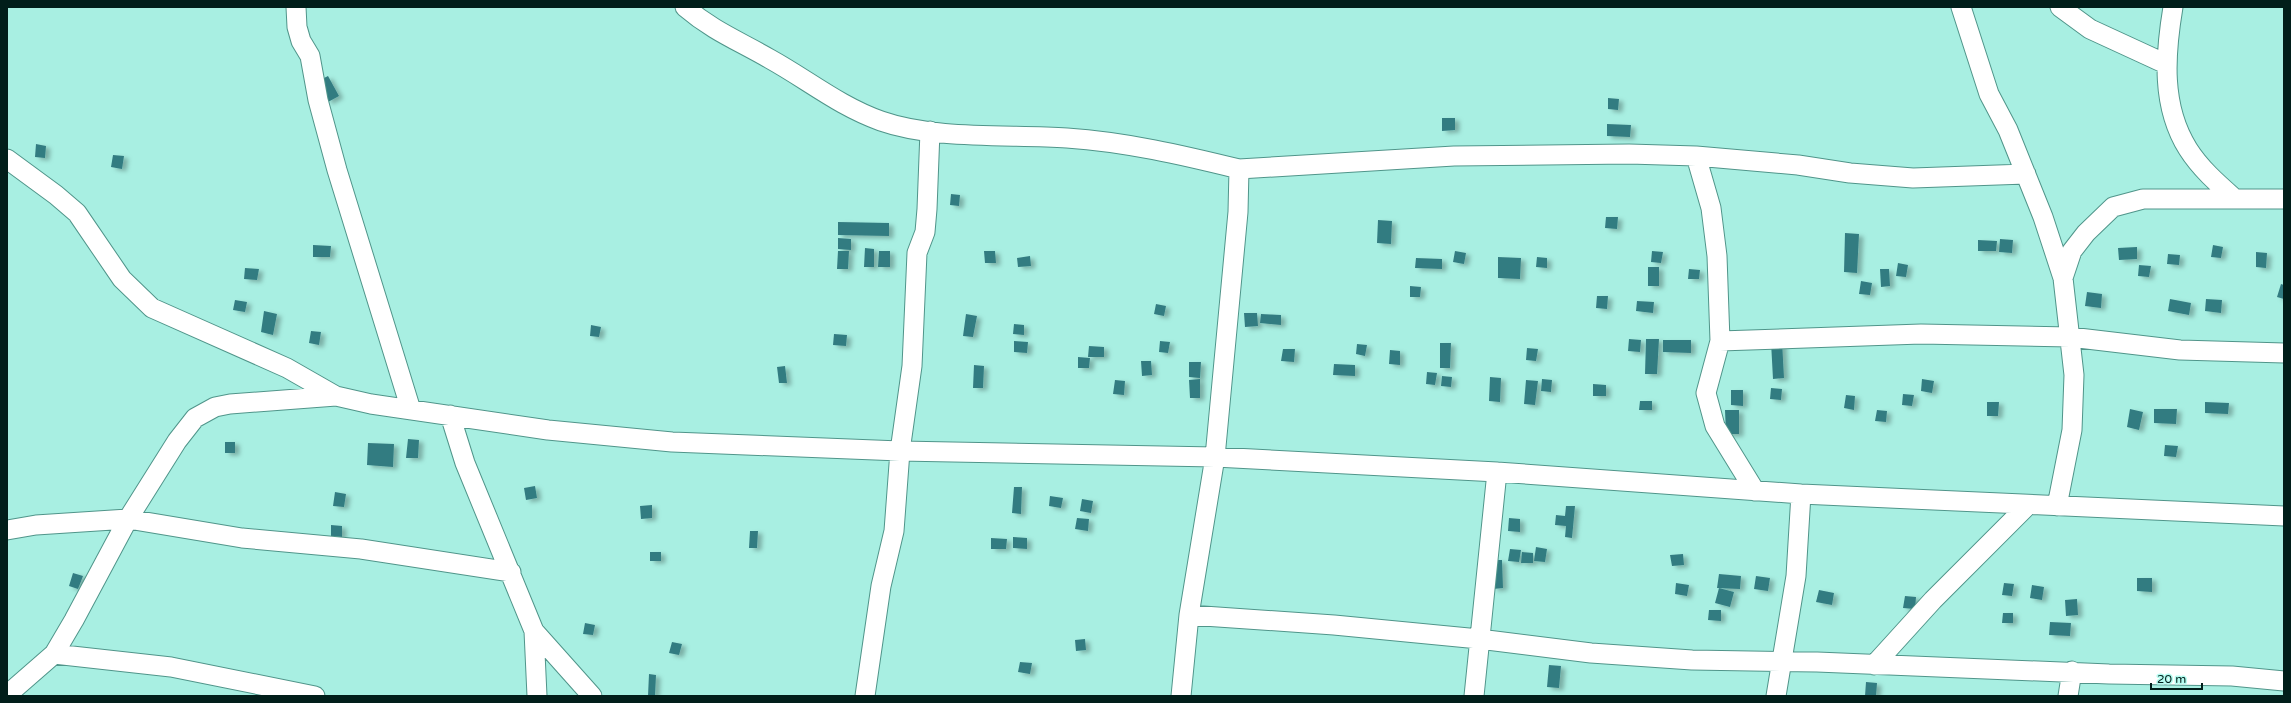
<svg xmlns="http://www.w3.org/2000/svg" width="2291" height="703" font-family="'Varela Round',sans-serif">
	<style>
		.building { fill: #337c81; filter: url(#shadow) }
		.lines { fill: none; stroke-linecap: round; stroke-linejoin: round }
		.minor-casing { stroke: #50958a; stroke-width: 21 }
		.minor { stroke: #fff; stroke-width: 19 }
	</style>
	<defs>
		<filter id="shadow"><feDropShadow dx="4.5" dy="2.5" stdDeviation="2" flood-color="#0004"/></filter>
	</defs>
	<rect width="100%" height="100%" fill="#a8efe2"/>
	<path class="building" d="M328,76l11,20 -11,6 -10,-21z
		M1608,98l11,1 -1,11 -10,-1z
		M1442,118h13v12l-13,1z
		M1607,124l24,1 -1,12 -23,-1z
		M36,144l10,2 -1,12 -10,-1z
		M113,155l11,1 -2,13 -11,-2z
		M951,194l9,1 -1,11 -9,-1z
		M1606,217h12l-1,12 -12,-1z
		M1378,220l14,1 -1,23 -14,-1z
		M838,222l51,1v13l-51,-1z
		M1845,233l14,1 -2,39 -13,-1z
		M838,238l13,1v11l-13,-1z
		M2000,239l13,1 -1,13 -13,-1z
		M1978,240l19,1 -1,10h-18z
		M313,245l18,1 -1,11h-17z
		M2213,245l10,2 -2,11 -10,-1z
		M2137,247v12l-18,1 -1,-12z
		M865,248l9,1v18h-10z
		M838,251h11l-1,18h-11z
		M879,251h11v16h-12z
		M984,251h11l1,12h-11z
		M1455,251l11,2 -2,11 -11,-2z
		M1652,251l11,1 -2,11 -10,-1z
		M2256,252l11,1 -1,15 -10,-1z
		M2168,254l12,1 -1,10 -12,-1z
		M1030,256l1,10 -13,1 -1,-9z
		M1498,257l23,1 -1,21 -22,-1z
		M1537,257l10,1v10l-11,-1z
		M1416,258l26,1v10l-27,-1z
		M1898,263l10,2 -2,12 -10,-1z
		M2139,265l12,1 -2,11 -11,-1z
		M1648,267h11v19h-11z
		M245,268l14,1 -2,11 -13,-1z
		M1689,269l11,1 -1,9h-11z
		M1880,269h9l1,17 -9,1z
		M1861,281l11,2 -2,12 -11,-1z
		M2281,284l3,1v14l-7,-2z
		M1410,286l11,1 -1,10h-10z
		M2087,292l15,2 -1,14 -16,-2z
		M1597,296h11l-1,13 -11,-1z
		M2170,299l21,4 -2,12 -21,-4z
		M2206,299l16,1 -1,13 -16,-2z
		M235,300l12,2 -2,10 -12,-2z
		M1637,301l17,1 -1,11 -17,-2z
		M1156,304l10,2 -2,10 -10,-2z
		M264,311l13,3 -4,21 -12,-3z
		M1244,313h13l1,13 -13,1z
		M966,314l11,2 -4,21 -10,-1z
		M1261,314l20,1v10l-21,-2z
		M1014,324l10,1v10l-11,-1z
		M591,325l10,2 -2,10 -9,-1z
		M311,331l10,1 -2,13 -10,-2z
		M834,334l13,1 -1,11 -13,-1z
		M1629,339l12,1 -1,12 -12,-1z
		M1646,339h13l-2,35h-12z
		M1663,340h28v13l-28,-1z
		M1014,341l14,1 -1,11 -13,-1z
		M1160,341l10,1 -2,11 -9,-1z
		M1782,341l2,37 -11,1 -2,-37z
		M1440,343h11l-1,25h-10z
		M1357,344l10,1 -2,11 -9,-2z
		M1089,346l15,1v10h-16z
		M1527,348l11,1 -2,12 -10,-1z
		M1283,349h12l-1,13 -13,-1z
		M1390,350l10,1v14l-11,-1z
		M1078,357l12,1 -1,10h-11z
		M1141,361h10l1,14 -10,1z
		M1189,362h12l-1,16 -11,-1z
		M1334,364l21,1v11l-22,-1z
		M974,365l10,1 -1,22h-10z
		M785,366l2,17h-8l-2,-16z
		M1427,372l10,1 -2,12 -9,-1z
		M1442,376l10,1 -1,10 -10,-1z
		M1490,377l11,1 -1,24 -11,-1z
		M1200,379v19h-10l-1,-18z
		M1542,379l10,1 -1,12 -10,-1z
		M1922,379l12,2 -2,12 -11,-2z
		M1115,380l10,1 -1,14 -11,-1z
		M1526,380l12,1 -3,24 -11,-1z
		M1593,384l13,1v11h-13z
		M1771,388l11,1 -1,11 -11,-1z
		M1731,390h12v16l-12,-1z
		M1903,394l11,1 -2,11 -10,-1z
		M1846,395l9,1 -1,14 -10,-2z
		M1640,401h12v9h-13z
		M1987,402h12l-1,14h-11z
		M2205,402l24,1 -1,11 -23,-1z
		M2130,409l13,3 -4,18 -12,-3z
		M2154,409h23l-1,15 -22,-1z
		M1725,410h14v24h-13z
		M1877,410l10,1 -1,11 -11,-1z
		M408,439l11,1 -1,18h-12z
		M225,442h10v11h-10z
		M368,443l26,1 -1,23 -26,-2z
		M2165,445l13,1 -2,11 -12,-1z
		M535,486l2,12 -11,2 -2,-12z
		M1014,487h8l-1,27 -9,-1z
		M335,492l11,2 -2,13 -11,-1z
		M1050,496l13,2 -2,10 -12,-2z
		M1082,499l11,2 -2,12 -11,-2z
		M652,505v13l-11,1 -1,-13z
		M1566,506h9l-3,32 -7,-1 1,-11 -11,-1 1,-10 9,1z
		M1077,518l12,1 -1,12 -13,-2z
		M1509,518l11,1v13l-12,-1z
		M331,525l11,1v11l-11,-1z
		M750,531h8l-1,17h-8z
		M1013,537l14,1v11l-14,-1z
		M991,538l16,1 -1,10h-15z
		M1536,547l11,2 -2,13 -11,-1z
		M1510,549l11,1 -2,12 -11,-1z
		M650,552h11v9h-11z
		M1522,552l11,1v10h-12z
		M1683,554l1,11 -12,1 -2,-11z
		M1493,560h9l1,28 -10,1z
		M73,573l10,3 -5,13 -9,-3z
		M1719,574l22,2 -1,13 -23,-1z
		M1756,576l14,2 -2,13 -14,-2z
		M2137,578h15v14l-15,-1z
		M1676,583l13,2 -2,11 -12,-2z
		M2004,583l10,1 -2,12 -10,-1z
		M2032,585l12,2 -2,13 -12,-2z
		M1719,588l15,4 -4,15 -15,-4z
		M1819,590l15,3 -2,12 -16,-3z
		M1905,596l11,1 -1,12 -12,-1z
		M2077,599l1,16 -12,1 -1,-16z
		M1709,610h12v11l-13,-1z
		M2003,613h10v10h-11z
		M2050,622l21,1 -1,13 -21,-1z
		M585,623l10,2 -2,10 -10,-1z
		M1085,639l1,11 -10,1 -1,-11z
		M672,642l10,2 -3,11 -10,-2z
		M1020,662l12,1 -2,11 -12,-2z
		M1549,665l12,1 -2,22 -12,-1z
		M649,674l7,1 -1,21h-7z
		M1866,682l11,1 -1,13h-11z"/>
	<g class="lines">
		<defs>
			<path id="minor" d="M296,7l1,20 4,14 9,15 8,44 19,70 74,240
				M685,7c28,24 54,34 85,52 38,21 69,47 111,62 54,19 128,13 186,17 59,4 115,17 172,31
				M1961,7l28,87 19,36 35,87 20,61 11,97 -2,55 -15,76
				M2060,7l30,22 76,35
				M2173,7c-8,48 -12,99 15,142 12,19 29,34 46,49
				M1696,156l15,52 6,48 3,85 -14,52 9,33 40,65
				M7,159l49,36 21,18 45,66 30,29 135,60 49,28 35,8 177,26 124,12 228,9 315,6 282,15 304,22 483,22
				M2063,278l9,-27 14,-18 27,-26 30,-8h141
				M1720,341l201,-7 149,3 110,13 104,3
				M450,415l15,48 69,168 3,65
				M7,530l29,-5 92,-6 114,19 119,11 150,23
				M1189,615l145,10 145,14 112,14 101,7 125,2 292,12 123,2 52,5
				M534,631l58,65
				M54,654l117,13 144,29
				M1874,665l59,-65 95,-95
				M7,695l47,-41 20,-34 54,-101 49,-78 18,-23 20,-11 15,-3 106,-8
				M865,696l16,-110 13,-55 6,-80 12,-85 5,-113 8,-21 2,-23 3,-78
				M1181,696l8,-81 26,-158 23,-245 1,-43 215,-13 175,-2 67,2 102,9 52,8 63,5 113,-4
				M1474,696l23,-224
				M1776,696l20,-120 5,-82
				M2068,696l4,-25"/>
		</defs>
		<use href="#minor" class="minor-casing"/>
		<use href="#minor" class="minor"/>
	</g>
	<rect width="2291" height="703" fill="none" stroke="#011e1a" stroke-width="16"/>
	<path d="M2151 683v6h51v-6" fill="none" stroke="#011e1a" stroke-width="2"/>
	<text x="2157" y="683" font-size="12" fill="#011e1a" stroke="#b5fcf0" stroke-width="3" paint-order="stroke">20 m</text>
</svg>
